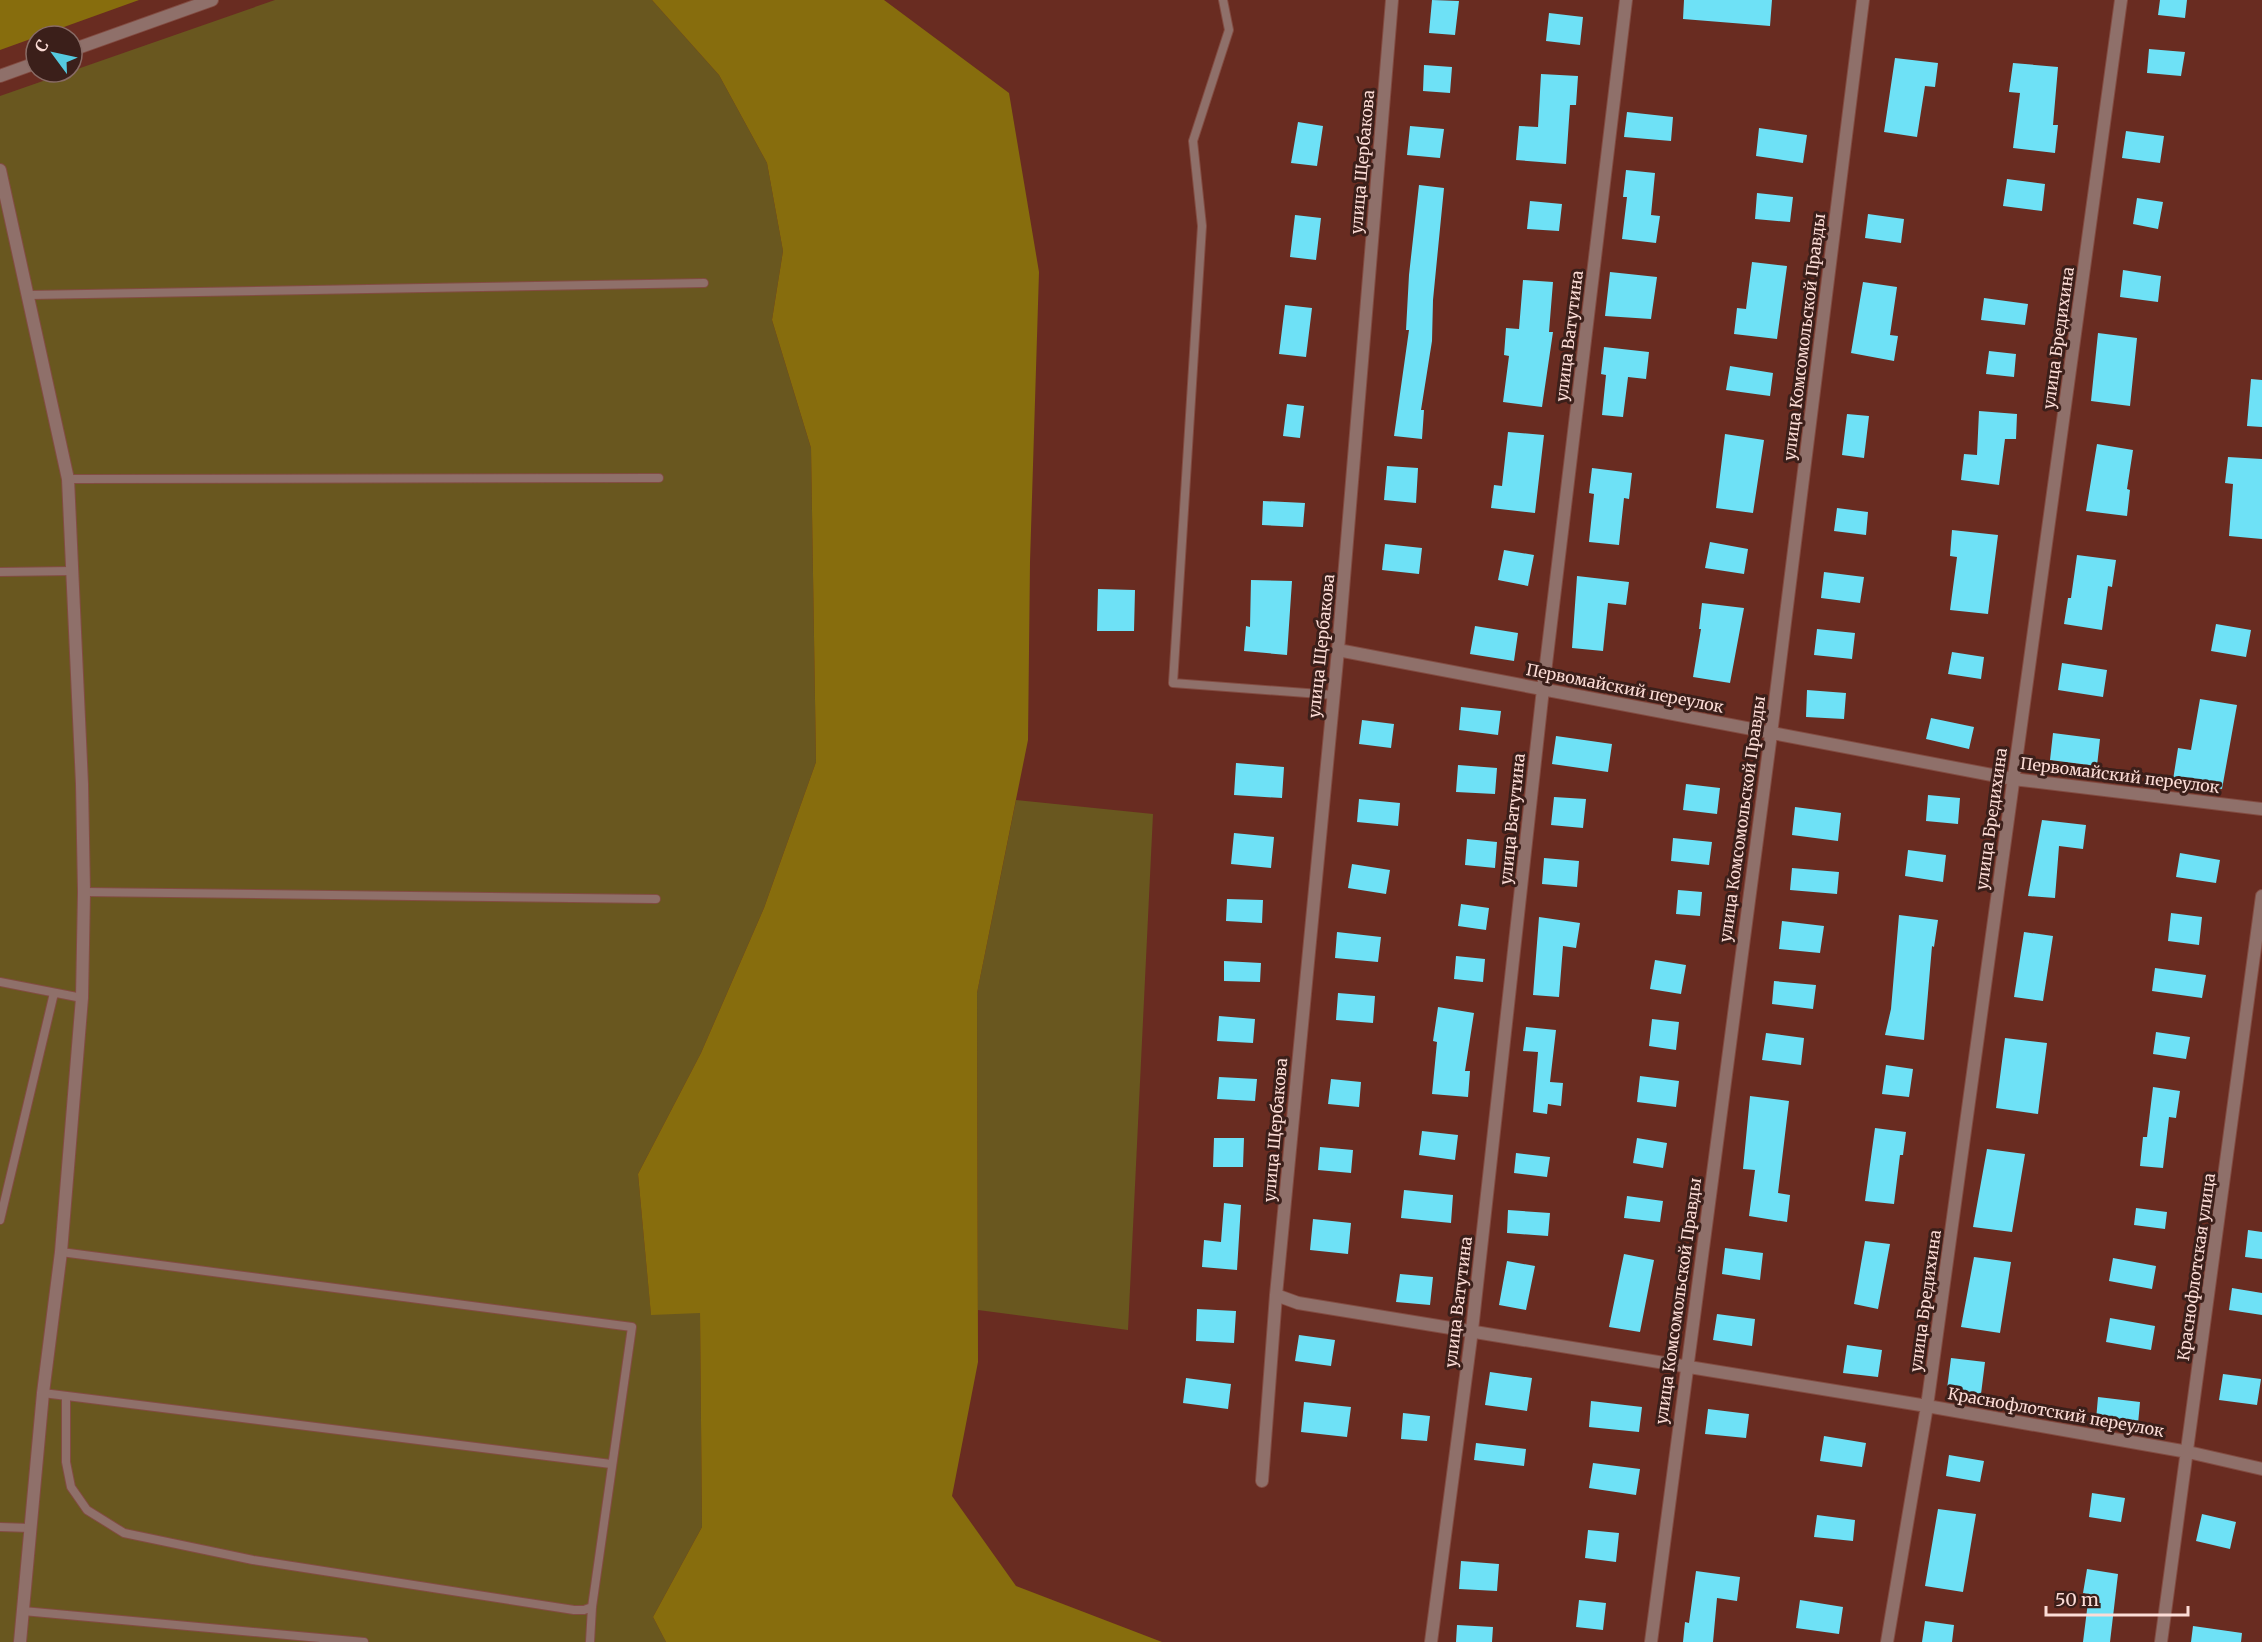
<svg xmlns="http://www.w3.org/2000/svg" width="2262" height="1642" font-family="Merriweather,serif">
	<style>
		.green { fill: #69571f }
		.forest { fill: #876d0d }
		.building { fill: #6ee1f6 }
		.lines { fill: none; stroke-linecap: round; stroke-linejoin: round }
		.service-casing { stroke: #834c42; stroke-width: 10 }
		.minor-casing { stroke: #834c42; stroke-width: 14 }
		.service { stroke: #8f706a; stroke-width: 8 }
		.minor { stroke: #8f706a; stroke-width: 12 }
		.labels { text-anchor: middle; stroke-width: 6; stroke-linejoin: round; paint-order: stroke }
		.street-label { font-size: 16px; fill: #fcdcd6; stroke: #3b1f1a }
	</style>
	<rect width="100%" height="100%" fill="#692c21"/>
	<path class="green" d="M275,0h377l67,75 48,88 16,88 -11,69 39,128 5,314 -52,146 -63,145 -63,121 13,140 49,-2 2,215 -49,90 13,25h-666v-1546z
		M1016,800l137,14 -25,516 -150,-20 -1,-317z"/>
	<path class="forest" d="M0,0h139l-139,50z
		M652,0h232l125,93 30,179 -9,290 -2,178 -51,253 1,369 -26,134 64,90 146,56h-496l-13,-25 49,-90 -2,-214 -49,2 -13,-141 63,-121 63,-145 52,-146 -5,-314 -39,-128 11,-69 -16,-88 -48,-88z"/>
	<path class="building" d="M1432,0l27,1 -4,34 -26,-2z
		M1684,0h88l-2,26 -87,-7z
		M2160,0h27l-2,18 -27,-3z
		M1549,13l34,4 -3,28 -34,-4z
		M2149,49l36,3 -4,24 -34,-3z
		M1895,58l43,5 -3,24 -10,-1 -8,51 -33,-5z
		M2013,63l45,4 -5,58h5l-3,28 -42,-5 7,-55 -11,-1z
		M1424,65l28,2 -2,26 -27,-2z
		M1541,74l37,2 -2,29h-6l-4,59 -50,-4 3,-34 19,1z
		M1627,112l46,5 -2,24 -47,-4z
		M1298,122l25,4 -6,40 -26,-3z
		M1410,126l34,3 -4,29 -33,-3z
		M1759,128l48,7 -4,28 -47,-7z
		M2126,131l38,5 -4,27 -38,-5z
		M1626,170l29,3 -4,42 9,1 -4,27 -34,-4 5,-42h-4z
		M2007,179l38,5 -3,27 -39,-5z
		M1419,185l25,3 -11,112 -1,41 -11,69h3l-2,29 -28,-3 15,-106h-3l3,-55z
		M1757,193l36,4 -3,25 -35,-3z
		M2137,198l26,4 -5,27 -25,-5z
		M1530,201l32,3 -3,27 -32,-2z
		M1868,214l36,5 -3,24 -36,-5z
		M1295,215l26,3 -5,42 -26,-3z
		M1752,262l35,4 -10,73 -43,-5 3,-26 9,1z
		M2123,270l38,6 -3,26 -38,-5z
		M1610,272l47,5 -6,42 -46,-3z
		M1523,280l30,2 -4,50h4l-11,75 -39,-5 6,-46 -5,-1 2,-27 13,1z
		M1863,282l34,5 -7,48 8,1 -4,25 -43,-8z
		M1984,298l44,6 -3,21 -44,-5z
		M1285,305l27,3 -6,49 -27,-3z
		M2098,333l39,5 -7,68 -39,-5z
		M1604,347l45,5 -3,27 -18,-2 -5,40 -21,-2 4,-40 -5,-1z
		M1989,351l27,3 -2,23 -28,-3z
		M1730,366l43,7 -3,23 -44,-6z
		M2251,379l11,1v47l-15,-1z
		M1287,404l17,2 -4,32 -17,-2z
		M1979,411l38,3 -1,25h-11l-6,46 -38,-5 3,-26 13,1z
		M1847,414l22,2 -5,42 -22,-3z
		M1508,432l36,3 -9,78 -44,-5 3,-23 8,1z
		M1725,434l39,6 -11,73 -37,-5z
		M2097,444l36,6 -6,39 3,1 -3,26 -41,-5z
		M2228,457l34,2v80l-33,-3 4,-52 -8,-1z
		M1387,466l31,2 -2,35 -32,-3z
		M1592,468l40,5 -3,26 -5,-1 -5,47 -30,-3 5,-48 -5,-1z
		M1263,501l42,2 -2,24 -41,-2z
		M1837,508l31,4 -2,23 -32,-4z
		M1952,530l46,5 -10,79 -38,-4 7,-53 -7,-1z
		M1710,542l38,7 -4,25 -39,-6z
		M1385,544l37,4 -3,26 -37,-4z
		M1504,550l30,5 -6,31 -30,-6z
		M2077,555l39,5 -4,27 -4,-1 -6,44 -38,-6 4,-26h3z
		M1824,572l40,5 -4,26 -39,-5z
		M1577,576l52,6 -3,23 -18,-2 -5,48 -31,-3z
		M1251,580l41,1 -5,74 -43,-4 2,-25 4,1z
		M1098,589l37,1 -1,41h-37z
		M1702,603l42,5 -14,75 -37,-6 8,-48h-2z
		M2216,624l35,6 -5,27 -35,-6z
		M1475,626l43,7 -4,28 -44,-7z
		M1817,629l38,4 -3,26 -38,-4z
		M1952,652l32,5 -3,22 -33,-5z
		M2062,663l45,7 -4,27 -45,-7z
		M1807,690l39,3 -2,26 -38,-2z
		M2200,699l37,6 -15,84 -49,-9 5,-32 13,2z
		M1461,707l40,4 -3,24 -39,-5z
		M1931,718l43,9 -5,22 -43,-10z
		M1362,720l32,4 -3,24 -32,-4z
		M2053,733l47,6 -3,27 -47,-6z
		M1556,736l56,8 -4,28 -56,-8z
		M1236,763l48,4 -2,31 -48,-3z
		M1458,765l39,3 -2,26 -39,-2z
		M1686,784l34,4 -3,26 -34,-4z
		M1928,795l32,3 -2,26 -32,-3z
		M1554,797l32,2 -3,29 -32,-3z
		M1359,799l41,4 -2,23 -41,-4z
		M1795,807l46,6 -3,28 -46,-6z
		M2042,820l44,5 -3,24 -24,-3 -4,52 -27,-2z
		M1234,833l40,4 -3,31 -40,-4z
		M1673,838l39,4 -3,23 -38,-4z
		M1467,839l30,3 -2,26 -30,-3z
		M1908,850l38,5 -3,27 -38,-6z
		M2180,853l40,7 -4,23 -40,-6z
		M1544,858l35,3 -2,26 -35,-3z
		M1352,864l38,6 -4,24 -38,-6z
		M1792,868l47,4 -2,22 -47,-4z
		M1678,890l24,2 -2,24 -24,-2z
		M1227,899l36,1 -1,23 -36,-2z
		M1461,904l28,4 -3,22 -28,-4z
		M2171,913l31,4 -3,28 -31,-4z
		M1899,915l39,5 -4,27 -2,-1 -8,94 -39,-5 6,-26z
		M1539,917l41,6 -4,25 -13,-2 -4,51 -26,-2z
		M1782,921l42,5 -4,27 -41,-4z
		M1337,932l44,5 -3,25 -43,-4z
		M2024,932l29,4 -10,65 -29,-4z
		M1456,956l29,3 -2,23 -29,-3z
		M1655,960l31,5 -5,29 -31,-5z
		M1224,961l37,2 -1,19 -36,-1z
		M2155,968l51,7 -4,23 -50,-7z
		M1774,981l42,4 -3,24 -41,-5z
		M1338,993l37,3 -2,27 -37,-3z
		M1438,1007l36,6 -9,58h5l-2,26 -36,-3 5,-52 -4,-1z
		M1219,1016l36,3 -2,24 -36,-2z
		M1652,1019l27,3 -3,28 -27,-4z
		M1526,1027l30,3 -6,52 13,1 -2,23 -13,-2 -1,10 -14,-2 5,-60 -15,-1z
		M2156,1032l34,5 -4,22 -33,-5z
		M1766,1033l38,5 -3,27 -39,-5z
		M2005,1038l42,5 -9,71 -42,-6z
		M1886,1065l27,4 -4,28 -27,-3z
		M1640,1076l39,5 -3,26 -39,-5z
		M1219,1077l38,2 -2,22 -38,-2z
		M1331,1079l30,3 -2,25 -31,-3z
		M2153,1087l27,4 -4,27 -7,-1 -6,51 -23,-2 3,-29h4z
		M1750,1096l39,5 -11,92 12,2 -3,27 -38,-6 6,-46 -12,-1z
		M1875,1128l31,4 -3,23h-3l-6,49 -29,-3z
		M1422,1131l36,4 -3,25 -36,-5z
		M1214,1138h30l-1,29h-30z
		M1637,1138l30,5 -4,25 -30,-5z
		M1320,1147l33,3 -2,23 -33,-3z
		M1987,1149l38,5 -13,78 -39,-5z
		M1516,1153l34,4 -3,20 -33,-4z
		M1404,1190l49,5 -2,28 -50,-5z
		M1627,1196l36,5 -3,21 -36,-4z
		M1224,1203l17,2 -4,65 -35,-3 2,-27 17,2z
		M2136,1208l31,4 -2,17 -31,-4z
		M1508,1210l42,3 -2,23 -41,-3z
		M1313,1219l38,4 -3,31 -38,-4z
		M2248,1230l14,2v27l-17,-2z
		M1865,1241l25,3 -12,65 -24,-5z
		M1725,1248l38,5 -3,27 -38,-6z
		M1624,1254l30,6 -14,72 -31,-5z
		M1974,1257l37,5 -11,71 -39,-6z
		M2113,1258l43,8 -4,23 -43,-8z
		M1507,1261l28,5 -9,44 -27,-5z
		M1400,1274l33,3 -3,28 -34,-3z
		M2232,1288l30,5v22l-33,-5z
		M1197,1309l39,2 -2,32 -38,-2z
		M1717,1314l38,5 -3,27 -39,-6z
		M2110,1318l45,8 -4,24 -45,-8z
		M1299,1335l36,5 -4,26 -36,-5z
		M1847,1345l35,5 -4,27 -35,-4z
		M1951,1358l34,4 -4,32 -34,-5z
		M1490,1372l42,6 -5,33 -42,-6z
		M2223,1374l38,5 -4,26 -38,-5z
		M1186,1378l45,6 -3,25 -45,-6z
		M2098,1397l42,5 -2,22 -42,-4z
		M1591,1401l51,6 -3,25 -50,-5z
		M1304,1402l47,5 -4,30 -46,-5z
		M1708,1409l41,5 -3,24 -41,-4z
		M1403,1413l27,3 -3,25 -26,-2z
		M1824,1436l42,7 -4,24 -42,-6z
		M1476,1443l50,6 -2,17 -50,-6z
		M1949,1455l35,6 -4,21 -34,-6z
		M1593,1463l47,6 -4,26 -47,-7z
		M2092,1493l33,5 -4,24 -32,-5z
		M1938,1509l38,5 -13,78 -38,-6z
		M2202,1514l34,8 -6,27 -34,-8z
		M1817,1515l38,5 -2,21 -39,-4z
		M1588,1530l31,3 -3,29 -31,-4z
		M1461,1561l38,3 -2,27 -38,-2z
		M2087,1569l31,5 -8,68h-27l6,-48 -6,-1z
		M1696,1571l44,6 -3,24 -20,-3 -4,44h-30l2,-20 4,1z
		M1579,1600l27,3 -3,27 -27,-3z
		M1800,1600l43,7 -4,27 -43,-6z
		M1925,1621l29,4 -2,17h-30z
		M1457,1625l36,2 -1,15h-36z
		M2193,1626l49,7 -1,9h-50z"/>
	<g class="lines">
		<defs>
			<path id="service" d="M1223,0l6,30 -36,111 9,85 -29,457 160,12
				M29,295l675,-12
				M68,479l591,-1
				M0,572l72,-1
				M84,892l572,7
				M0,982l82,16
				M0,1220l54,-227
				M61,1252l571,75 -40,280 -2,35
				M43,1393l568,71
				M66,1396v66l5,25 16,23 37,23 129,27 321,50h10l8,-3
				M0,1527l30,1
				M23,1611l341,31"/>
			<path id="minor" d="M72,50l140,-50
				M0,76l36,-13
				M0,170l68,309 14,305 2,108 -2,106 -21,254 -18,141 -23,249
				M1338,650l675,129 249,30
				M1276,1295l22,8 629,103 261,46 74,17
				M1262,1481l14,-186 62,-645 54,-650
				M1431,1642l41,-312 71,-641 83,-689
				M1651,1642l120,-908 92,-734
				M1887,1642l40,-236 194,-1406
				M2161,1642l101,-746"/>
		</defs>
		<use href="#service" class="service-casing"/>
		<use href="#minor" class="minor-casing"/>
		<use href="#service" class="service"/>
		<use href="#minor" class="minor"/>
	</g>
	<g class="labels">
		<g class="street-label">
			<text transform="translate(1362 162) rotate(-85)" y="6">улица Щербакова</text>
			<text transform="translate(1569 336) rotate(-83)" y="6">улица Ватутина</text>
			<text transform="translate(1804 337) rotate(-83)" y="6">улица Комсомольской Правды</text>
			<text transform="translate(2058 338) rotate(-82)" y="6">улица Бредихина</text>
			<text transform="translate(1321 646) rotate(-84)" y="6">улица Щербакова</text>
			<text transform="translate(1625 688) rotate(11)" y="6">Первомайский переулок</text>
			<text transform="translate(2120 775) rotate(7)" y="6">Первомайский переулок</text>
			<text transform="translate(1512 819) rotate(-84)" y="6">улица Ватутина</text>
			<text transform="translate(1742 819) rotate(-82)" y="6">улица Комсомольской Правды</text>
			<text transform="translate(1991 819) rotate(-82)" y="6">улица Бредихина</text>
			<text transform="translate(1275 1130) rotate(-85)" y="6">улица Щербакова</text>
			<text transform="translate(2196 1267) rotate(-82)" y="6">Краснофлотская улица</text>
			<text transform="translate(1678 1301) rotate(-82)" y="6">улица Комсомольской Правды</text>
			<text transform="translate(1925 1301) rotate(-82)" y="6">улица Бредихина</text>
			<text transform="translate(1458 1302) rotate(-83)" y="6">улица Ватутина</text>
			<text transform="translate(2056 1412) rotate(10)" y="6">Краснофлотский переулок</text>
		</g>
	</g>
	<g transform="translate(54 54) rotate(303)"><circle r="28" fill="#3b1f1a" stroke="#886b65" stroke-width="1.5"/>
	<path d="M0-4.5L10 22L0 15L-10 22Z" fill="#55cadf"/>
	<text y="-9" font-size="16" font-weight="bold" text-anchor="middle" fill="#fcdcd6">С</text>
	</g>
	<path d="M2046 1606v9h142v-9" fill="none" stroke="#fcdcd6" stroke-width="3"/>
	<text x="2055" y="1606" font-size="18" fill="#fcdcd6" stroke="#3b1f1a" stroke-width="4.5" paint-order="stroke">50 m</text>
</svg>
